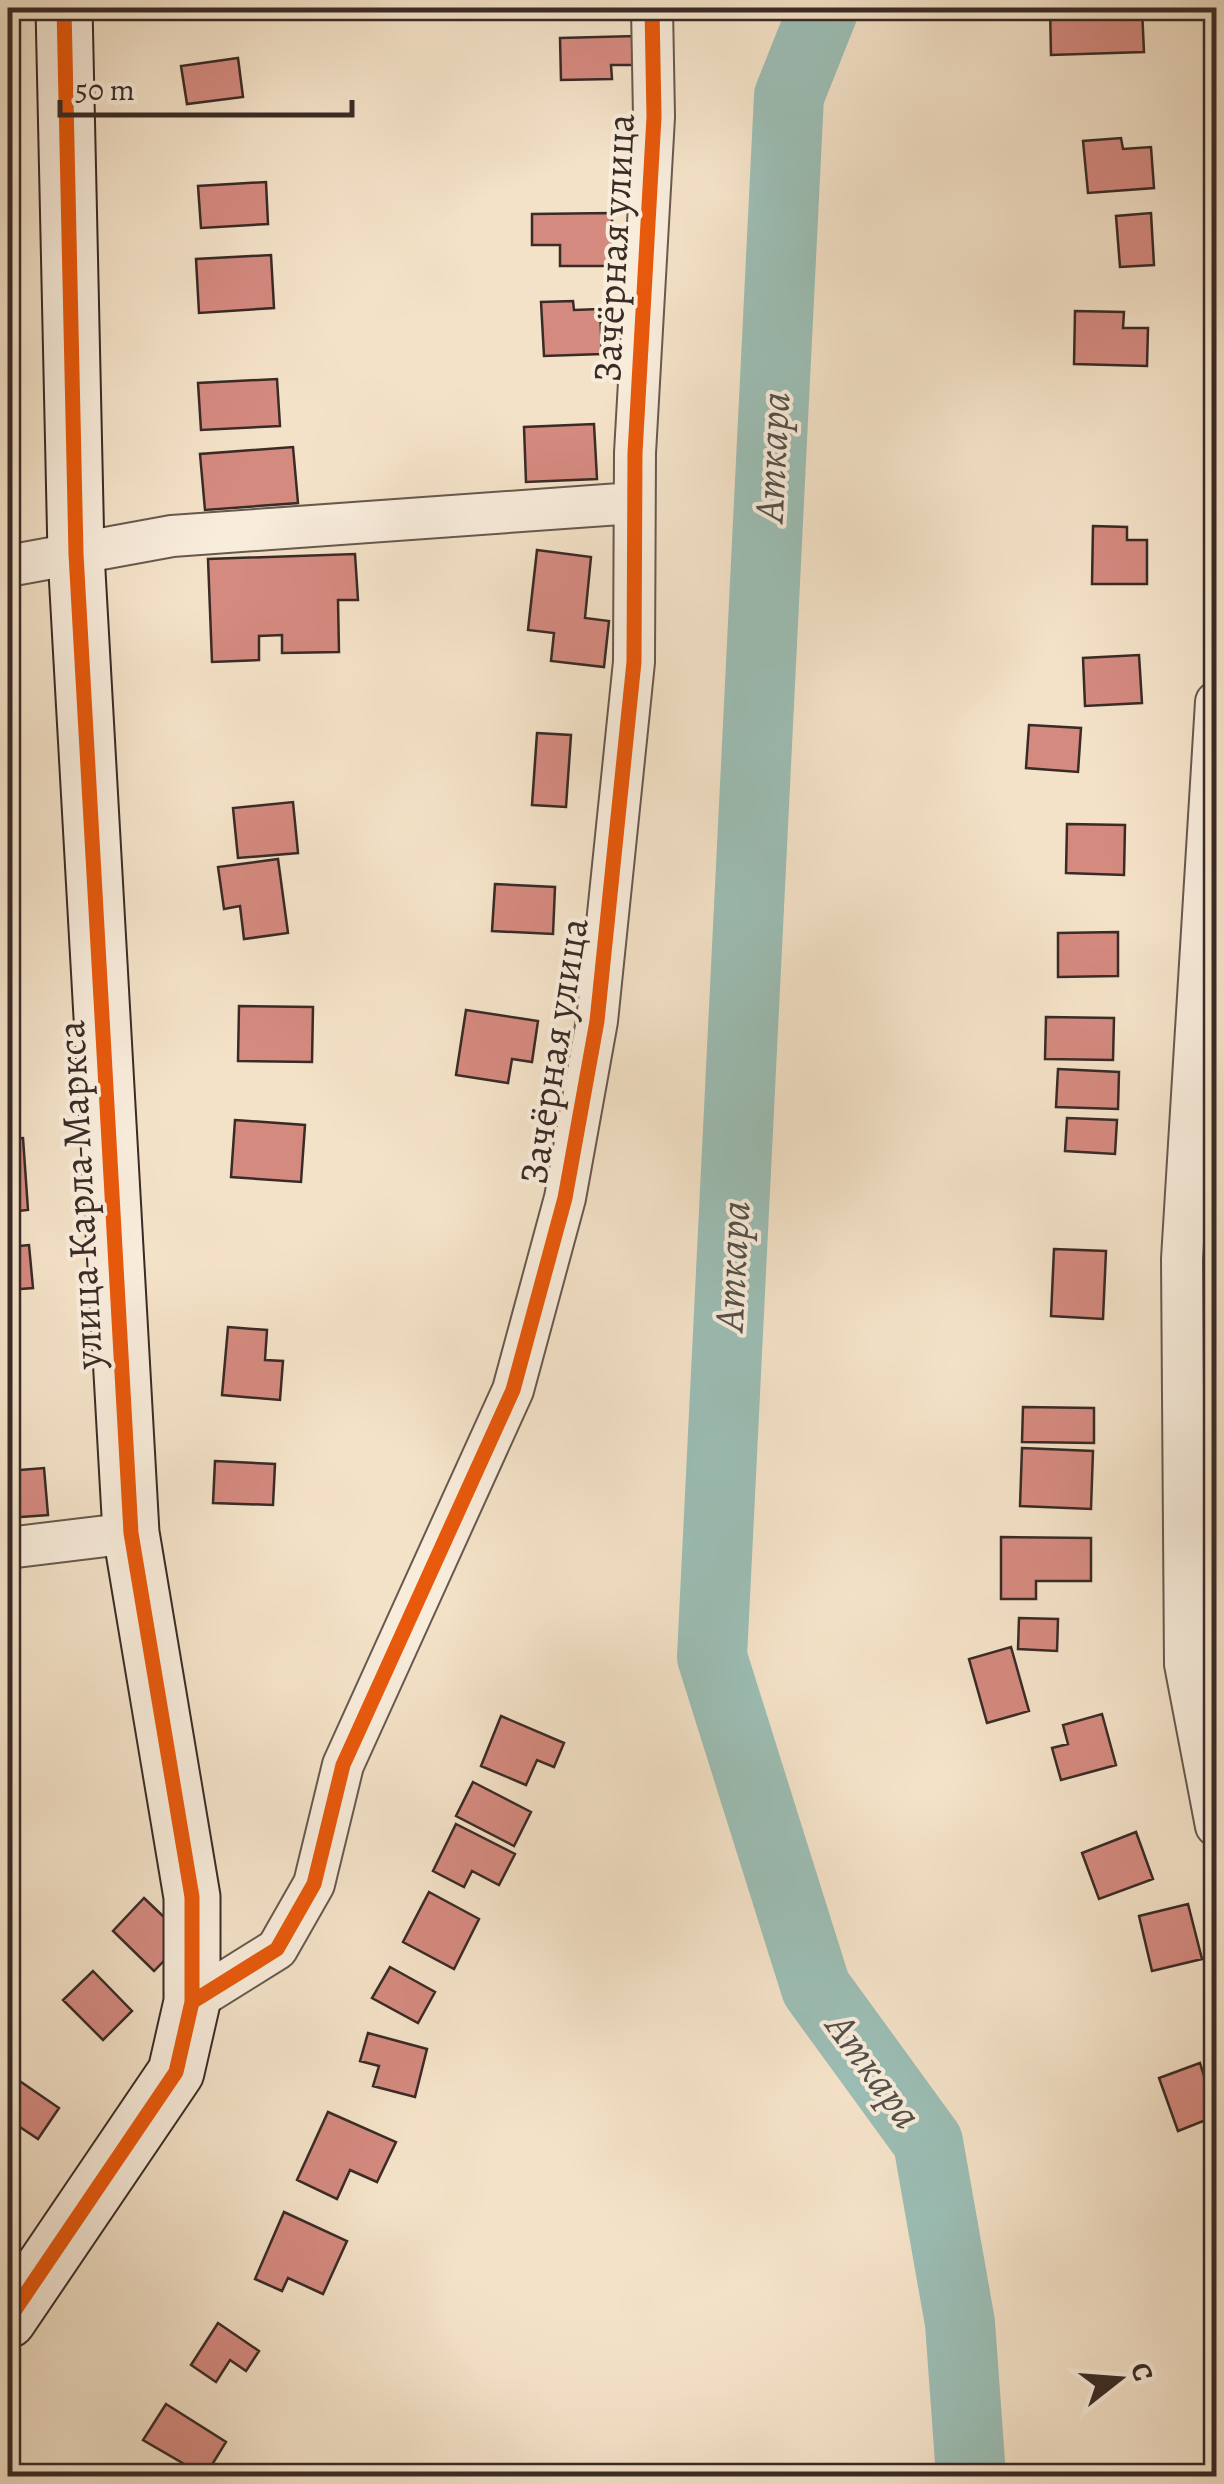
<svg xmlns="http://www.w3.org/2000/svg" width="1224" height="2484" font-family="Alegreya,serif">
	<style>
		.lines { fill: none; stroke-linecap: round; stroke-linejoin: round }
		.river { stroke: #9cbeb5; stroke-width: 70 }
		.building { fill: #d58a80; stroke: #392b26; stroke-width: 2.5 }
		.street-casing { stroke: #68594e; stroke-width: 44 }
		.secondary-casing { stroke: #392b26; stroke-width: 59 }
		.street { stroke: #f8ecdb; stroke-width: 40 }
		.secondary { stroke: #f8ecdb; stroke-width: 55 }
		.cycleway-casing { stroke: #f8ecdb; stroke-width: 21 }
		.cycleway { stroke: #e8590c; stroke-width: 15 }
		.labels { text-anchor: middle; stroke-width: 8; stroke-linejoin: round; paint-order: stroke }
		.street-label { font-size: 40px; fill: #392b26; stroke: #f8ecdb }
		.water-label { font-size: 42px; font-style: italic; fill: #52504a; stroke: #f8ecdb }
	</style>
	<rect width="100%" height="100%" fill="#f4e2c8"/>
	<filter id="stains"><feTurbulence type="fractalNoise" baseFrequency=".002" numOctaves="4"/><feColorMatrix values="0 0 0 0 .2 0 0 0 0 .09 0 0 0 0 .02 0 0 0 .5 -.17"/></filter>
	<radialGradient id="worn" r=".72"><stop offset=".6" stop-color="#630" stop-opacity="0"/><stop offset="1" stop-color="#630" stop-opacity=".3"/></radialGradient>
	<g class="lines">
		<path class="river" d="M824,8l-35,88 -77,1561 104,331 112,154 32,181 11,153"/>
	</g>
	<path class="building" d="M1050,8l92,1 2,43 -93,3z
		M636,36v29h-25l1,14 -51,1 -1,-42z
		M238,58l5,39 -56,7 -6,-38z
		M1121,138l2,11 28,-2 3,41 -66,5 -5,-52z
		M266,182l2,42 -67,4 -3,-42z
		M612,213v53h-52v-21h-28v-31z
		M1151,213l3,52 -34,2 -4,-51z
		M271,255l3,53 -75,5 -3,-54z
		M573,301l1,9 26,-1 2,45 -58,2 -3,-54z
		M1075,311l49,1 -1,16h25l-1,38 -73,-2z
		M277,379l3,47 -79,4 -3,-47z
		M594,424l3,55 -71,3 -2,-55z
		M293,447l5,56 -93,7 -5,-56z
		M1093,526l34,1v13h20v44h-55z
		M537,550l54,7 -6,61 24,3 -5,46 -53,-6 3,-28 -26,-3z
		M355,554l3,46h-20l1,52 -57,1v-18l-23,1v24l-47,2 -4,-103z
		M1139,655l3,48 -57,3 -2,-48z
		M1029,725l52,3 -3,44 -52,-4z
		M537,733l34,2 -5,72 -34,-2z
		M293,802l5,51 -60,5 -5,-50z
		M1067,824l58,1 -1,50 -58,-2z
		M278,859l10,74 -44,6 -4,-33 -16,3 -6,-42z
		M495,884l60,3 -2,47 -61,-3z
		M1118,932v44l-60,1v-44z
		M239,1006l74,1 -1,55 -74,-1z
		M466,1010l72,11 -6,41 -20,-3 -4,24 -52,-8z
		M1046,1017l68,1 -1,42 -68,-1z
		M1058,1069l61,3 -1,37 -62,-2z
		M1067,1118l50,2 -2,34 -50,-3z
		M235,1120l70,5 -4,57 -70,-5z
		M23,1138l5,72 -20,2v-73z
		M29,1245l4,43 -25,2v-43z
		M1054,1249l52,2 -3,68 -52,-3z
		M228,1327l39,3 -2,30 18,1 -3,39 -58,-5z
		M1023,1407l71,1v35l-72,-1z
		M1022,1448l71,3 -2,58 -71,-3z
		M215,1461l60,3 -2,41 -60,-2z
		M44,1468l4,47 -40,3v-47z
		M1001,1537l90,1v43h-55v18h-35z
		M1019,1618l39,1 -1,32 -39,-2z
		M1011,1647l18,64 -42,12 -18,-64z
		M1102,1714l14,51 -55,15 -9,-32 16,-4 -5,-19z
		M501,1716l63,27 -10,24 -17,-7 -11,25 -45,-19z
		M473,1782l58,30 -17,34 -58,-30z
		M456,1824l59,30 -16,31 -27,-14 -8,16 -31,-16z
		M1136,1832l17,47 -54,20 -17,-46z
		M429,1892l50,27 -25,50 -51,-27z
		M144,1898l42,40 -32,33 -41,-40z
		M1188,1904l14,55 -50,12 -13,-55z
		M390,1967l45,25 -17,31 -46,-25z
		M93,1971l39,40 -29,29 -40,-40z
		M368,2033l59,16 -12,48 -42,-11 6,-20 -19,-5z
		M1200,2063l16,53 -38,15 -19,-53z
		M8,2073l51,35 -21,31 -30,-20z
		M328,2112l68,30 -19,40 -27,-12 -13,29 -40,-19z
		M284,2212l63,29 -24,53 -35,-16 -6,13 -27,-12z
		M218,2323l41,28 -13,20 -16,-11 -14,22 -25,-17z
		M166,2404l60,38 -21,34 -62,-36z"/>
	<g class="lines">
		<defs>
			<path id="street" d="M8,566l164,-30 462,-33
				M1216,702l-34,557 3,405 31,162
				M8,1548l123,-15
				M192,2002l85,-53 37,-65 29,-119 170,-375 52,-192 32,-177 37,-359 1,-209 19,-336 -2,-109"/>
			<path id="secondary" d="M8,2320l168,-248 16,-70v-105l-61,-364 -55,-979 -12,-546"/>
		</defs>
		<use href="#street" class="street-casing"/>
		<use href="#secondary" class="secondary-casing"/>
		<use href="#street" class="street"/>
		<use href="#secondary" class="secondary"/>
		<defs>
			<path id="cycleway" d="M192,2002l85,-53 37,-65 29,-119 170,-375 52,-192 32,-177 37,-359 1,-209 19,-336 -2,-109
				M8,2320l168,-248 16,-70v-105l-61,-364 -55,-979 -12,-546"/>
		</defs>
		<use href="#cycleway" class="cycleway-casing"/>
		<use href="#cycleway" class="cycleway"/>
	</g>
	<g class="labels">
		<g class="street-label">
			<text transform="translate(613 248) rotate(-87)" y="14">Зачёрная улица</text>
			<text transform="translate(553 1051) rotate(-81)" y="14">Зачёрная улица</text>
			<text transform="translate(79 1195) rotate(-93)" y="14">улица Карла Маркса</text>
		</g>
		<g class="water-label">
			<text transform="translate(771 457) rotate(-87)" y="15">Аткара</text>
			<text transform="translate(731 1266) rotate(-87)" y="15">Аткара</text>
			<text transform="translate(875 2070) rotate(54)" y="15">Аткара</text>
		</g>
	</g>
	<rect width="1224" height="2484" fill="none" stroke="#f4e2c8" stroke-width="40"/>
	<rect x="10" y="10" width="1204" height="2464" fill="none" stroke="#392b26" stroke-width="5"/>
	<rect x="20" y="20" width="1184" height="2444" fill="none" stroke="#392b26" stroke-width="2.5"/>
	<g transform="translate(1119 2379) rotate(73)" stroke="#f8ecdb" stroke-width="8" paint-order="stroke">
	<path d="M0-8L18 38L0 25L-18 38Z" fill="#392b26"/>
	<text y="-15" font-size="28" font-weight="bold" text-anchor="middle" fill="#392b26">С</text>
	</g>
	<path d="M60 100v15h292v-15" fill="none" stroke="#392b26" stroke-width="5"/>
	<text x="75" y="100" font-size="30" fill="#392b26" stroke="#f8ecdb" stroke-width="8" paint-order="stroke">50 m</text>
	<rect width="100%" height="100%" filter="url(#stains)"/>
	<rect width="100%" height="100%" fill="url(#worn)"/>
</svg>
